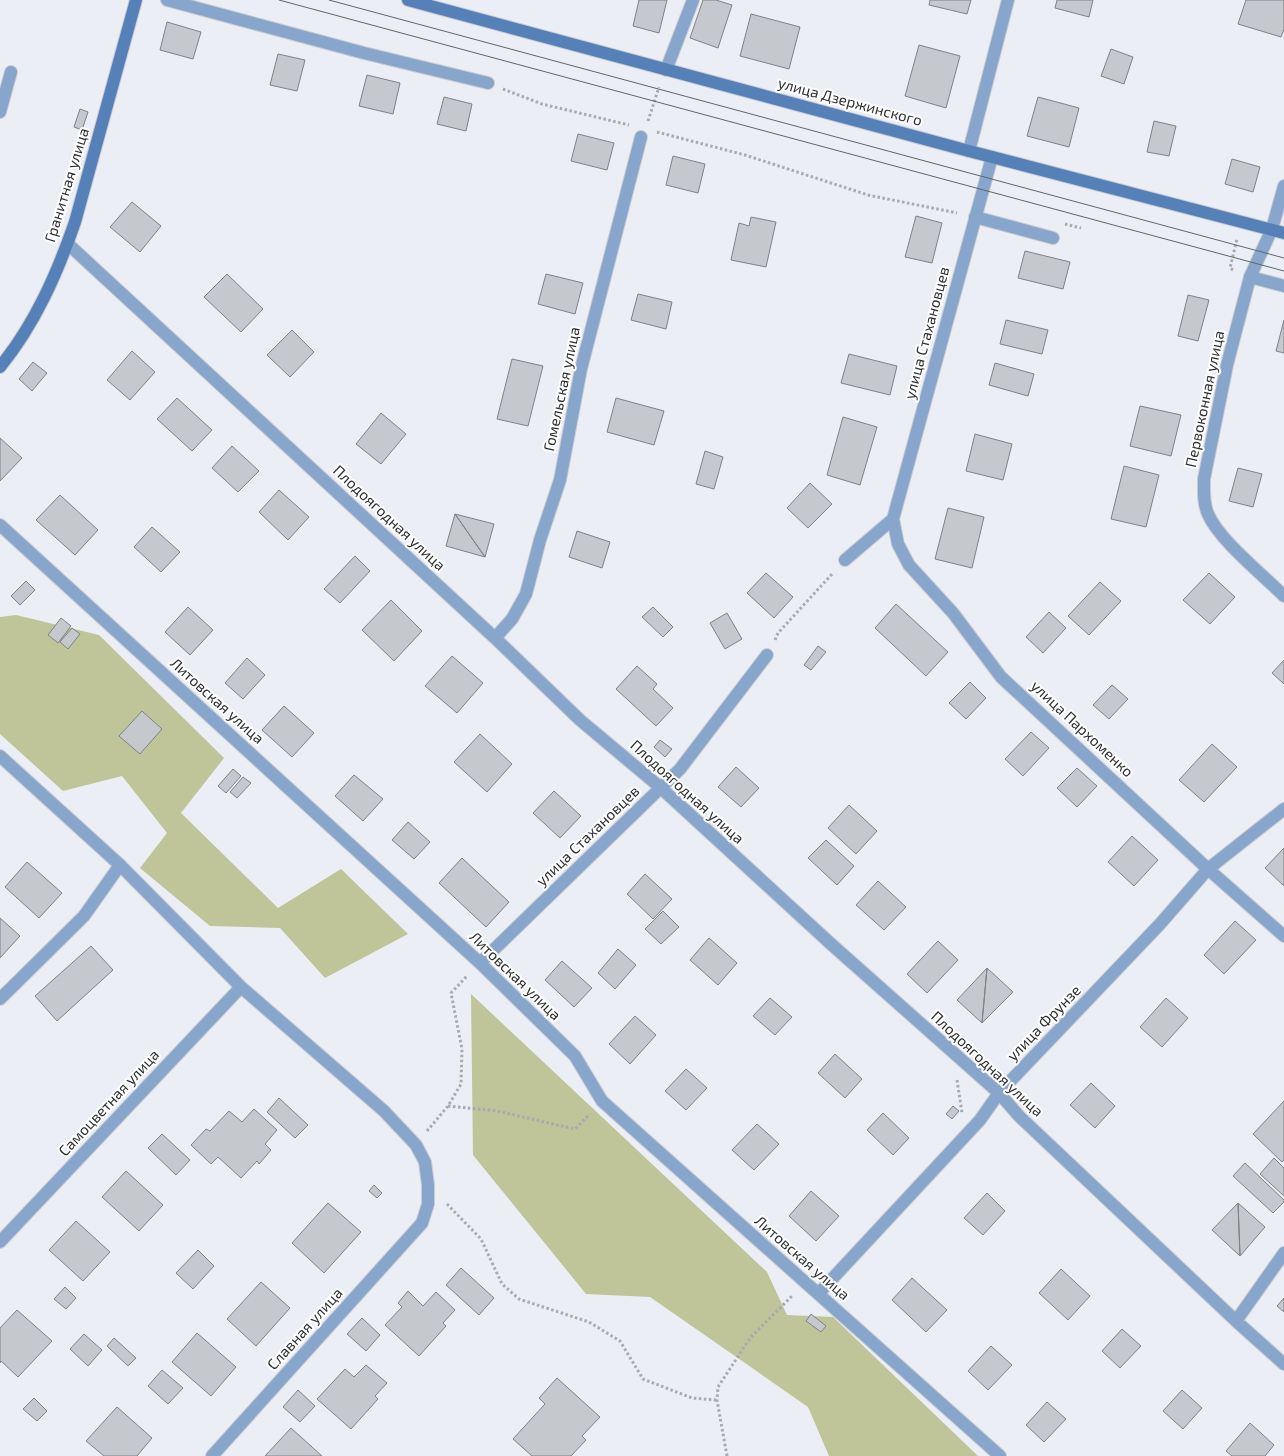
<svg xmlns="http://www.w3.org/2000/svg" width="1284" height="1456" font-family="'Exo 2',sans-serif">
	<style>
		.green { fill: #bfc499 }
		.building { fill: #c5c9ce; stroke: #7e8287 }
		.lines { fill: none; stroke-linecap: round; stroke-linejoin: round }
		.lane-casing { stroke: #c9ccd2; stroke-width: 14 }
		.street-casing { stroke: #c9ccd2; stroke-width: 14 }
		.secondary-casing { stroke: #c9ccd2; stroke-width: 14 }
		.path { stroke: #a7aaae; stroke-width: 3; stroke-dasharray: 2.5 2.5; stroke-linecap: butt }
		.lane { stroke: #88a5cc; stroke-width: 12 }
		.street { stroke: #88a5cc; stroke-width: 12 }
		.secondary { stroke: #5680b8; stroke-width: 12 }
		.tram { stroke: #636568; stroke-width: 1 }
		.labels { text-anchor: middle; stroke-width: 4; stroke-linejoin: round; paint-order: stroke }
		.street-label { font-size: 15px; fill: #2d2e30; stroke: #fff }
	</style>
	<rect width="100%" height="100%" fill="#ebeff5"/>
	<path class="green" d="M16,615l83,20 125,123 -43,55 97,95 63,-39 67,65 -83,44 -45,-50 -70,-2 -70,-58 27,-35 -45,-57 -59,15 -63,-57v-117z
		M471,994l296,278 20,43 46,2 145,139h-149l-21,-49 -158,-110 -64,-3 -113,-139z"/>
	<path class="building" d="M639,0h28l-8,33 -26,-7z
		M703,0h13l16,5 -14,43 -28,-10z
		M930,0h41l-4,14 -38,-9z
		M1057,0h36l-4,17 -34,-9z
		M1246,0h38v29l-3,8 -43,-13z
		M751,14l49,13 -11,42 -49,-13z
		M167,22l34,10 -8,27 -33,-9z
		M919,45l41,11 -14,52 -41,-12z
		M1111,49l22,8 -9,27 -23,-8z
		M278,54l27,6 -8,31 -27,-6z
		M367,75l33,8 -7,31 -34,-8z
		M444,97l28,7 -6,27 -29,-7z
		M1038,97l41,11 -10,39 -42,-11z
		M80,109l8,3 -6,18 -8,-3z
		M1154,121l22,5 -7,30 -22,-4z
		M578,134l36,9 -7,27 -36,-9z
		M673,156l32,8 -7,29 -32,-8z
		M1232,159l28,8 -7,25 -28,-8z
		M132,202l29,24 -21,26 -30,-25z
		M916,216l26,7 -10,40 -27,-6z
		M751,217l25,5 -10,45 -35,-7 8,-37 10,3z
		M1025,251l45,11 -7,27 -45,-11z
		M227,274l36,35 -22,23 -37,-35z
		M546,274l37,9 -8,31 -37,-10z
		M638,294l34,8 -6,27 -35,-9z
		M1188,295l21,5 -11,41 -20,-5z
		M1006,320l42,10 -6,24 -42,-10z
		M1284,320v33l-8,-2z
		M292,330l22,22 -24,25 -23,-22z
		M132,351l23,21 -25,28 -23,-20z
		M849,354l48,12 -7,29 -49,-12z
		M512,359l31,7 -15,60 -31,-7z
		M33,362l14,11 -15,18 -13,-12z
		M995,363l39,11 -6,22 -39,-11z
		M177,398l35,32 -20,21 -35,-32z
		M616,398l48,13 -10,34 -47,-13z
		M1140,406l41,9 -10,41 -41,-10z
		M381,413l25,21 -25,30 -25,-20z
		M843,417l34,10 -17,58 -33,-10z
		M975,434l37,10 -9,36 -37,-9z
		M0,438l22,20 -22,23z
		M232,446l27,25 -21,21 -26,-24z
		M705,451l18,6 -9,32 -18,-5z
		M1124,466l35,9 -13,52 -35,-8z
		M1238,468l24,6 -9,33 -24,-6z
		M810,483l22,21 -24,24 -21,-20z
		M279,490l30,27 -21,23 -29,-28z
		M60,495l38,35 -23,25 -39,-35z
		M948,508l36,9 -12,51 -37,-9z
		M455,514l30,43 -39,-11z
		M455,514l39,10 -9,33z
		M152,527l28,25 -19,20 -27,-25z
		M577,531l33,11 -8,26 -33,-11z
		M355,556l15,15 -30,32 -16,-14z
		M766,573l27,24 -19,21 -27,-25z
		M1209,573l26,24 -25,27 -27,-24z
		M26,581l9,9 -15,15 -9,-9z
		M1100,582l21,19 -32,34 -21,-19z
		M391,600l31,31 -28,30 -32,-31z
		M896,604l52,48 -22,24 -51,-48z
		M188,607l25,23 -23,25 -25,-23z
		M653,607l20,20 -10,10 -21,-20z
		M1049,612l17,16 -23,25 -17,-16z
		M727,613l15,26 -17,10 -15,-26z
		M61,618l10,8 -13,17 -10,-8z
		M72,628l8,6 -12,15 -8,-7z
		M818,646l8,6 -15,18 -7,-5z
		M452,656l31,27 -26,30 -32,-27z
		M247,658l18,17 -22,24 -18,-16z
		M1284,660v24l-12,-11z
		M637,666l20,18 -4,5 20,19 -17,18 -40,-37z
		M970,682l16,16 -20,21 -17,-16z
		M1112,685l16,14 -19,20 -16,-14z
		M284,706l30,27 -22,24 -30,-27z
		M142,711l20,18 -22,25 -21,-18z
		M1031,732l18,16 -26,28 -18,-17z
		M480,734l32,30 -25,28 -33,-30z
		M660,740l12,9 -7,8 -11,-10z
		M1212,744l25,23 -33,35 -25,-22z
		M736,767l23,21 -18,19 -23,-20z
		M1077,768l20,18 -20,21 -20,-19z
		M233,769l8,7 -15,17 -8,-7z
		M354,775l29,24 -20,22 -28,-25z
		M243,777l8,6 -14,15 -7,-6z
		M554,791l27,25 -21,22 -27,-25z
		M849,805l28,26 -21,23 -28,-26z
		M408,822l22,20 -16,17 -22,-19z
		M1132,836l26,24 -24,26 -26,-24z
		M826,840l28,26 -17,19 -29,-27z
		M1284,848v38l-19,-18z
		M462,858l47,44 -23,25 -47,-44z
		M27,862l35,31 -23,25 -34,-31z
		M645,874l27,25 -19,20 -26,-25z
		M878,881l28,26 -22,23 -28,-25z
		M663,911l16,16 -18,17 -16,-15z
		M0,918l20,18 -20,22z
		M1235,921l21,19 -32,34 -20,-19z
		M709,938l28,25 -19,22 -28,-25z
		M938,941l20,19 -31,33 -20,-19z
		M91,946l22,24 -56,51 -22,-25z
		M618,949l18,16 -21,24 -17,-16z
		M562,961l30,27 -18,19 -29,-27z
		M987,968l-5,55 -25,-23z
		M987,968l26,24 -31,31z
		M770,998l22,19 -17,18 -22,-19z
		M1166,998l22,20 -26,29 -22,-20z
		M635,1016l21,19 -26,29 -21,-20z
		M835,1054l27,25 -17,19 -27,-25z
		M686,1069l21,19 -21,22 -21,-19z
		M1091,1083l24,23 -20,22 -25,-23z
		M279,1098l29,27 -13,13 -28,-26z
		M1284,1101v59l-2,2 -29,-28z
		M953,1106l6,5 -7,8 -6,-5z
		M254,1109l23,21 -12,14 6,6 -12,14 -2,-3 -16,17 -23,-21 -7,7 -20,-19 15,-16 4,2 19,-20 13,11z
		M883,1113l26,25 -16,17 -26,-25z
		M757,1124l22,20 -25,26 -22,-20z
		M162,1134l28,26 -14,15 -28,-27z
		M1274,1158l10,10v28l-24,-22z
		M1245,1163l39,37v2l-11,11 -40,-37z
		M126,1171l37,34 -24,26 -37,-34z
		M374,1185l8,8 -5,5 -8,-7z
		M811,1191l28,25 -23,25 -27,-25z
		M987,1193l18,18 -22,24 -19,-17z
		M328,1203l33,29 -37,41 -32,-30z
		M1238,1203l2,53 -28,-26z
		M1238,1203l27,24 -25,29z
		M76,1221l34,31 -27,29 -34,-31z
		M198,1250l16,16 -21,23 -17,-16z
		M461,1268l33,30 -15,17 -33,-30z
		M1061,1269l29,27 -22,24 -29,-27z
		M912,1278l35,32 -21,22 -34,-32z
		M261,1282l29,26 -34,38 -29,-27z
		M65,1287l11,11 -10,11 -12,-10z
		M408,1291l15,15 13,-14 19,18 -12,13 3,3 -27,30 -34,-31 17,-18 -4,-4z
		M1284,1298v14l-7,-6z
		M17,1310l35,31 -34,36 -17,-16 -1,2v-35z
		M811,1314l15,12 -5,6 -15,-11z
		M362,1318l18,17 -14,16 -19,-17z
		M1122,1329l19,17 -21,22 -18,-17z
		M197,1333l39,34 -25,29 -39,-34z
		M84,1334l18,16 -14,16 -18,-17z
		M114,1338l22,20 -8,8 -21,-20z
		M991,1346l21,19 -24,25 -20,-19z
		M366,1365l21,18 -12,13 3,3 -27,30 -34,-30 28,-30 9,8z
		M162,1370l21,18 -15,16 -20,-18z
		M557,1378l43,39 -18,19 4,4 -15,16h-39l-19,-17 32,-35 -6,-6z
		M298,1390l17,16 -15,16 -17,-15z
		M1182,1390l20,18 -19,21 -20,-18z
		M34,1398l13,13 -10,10 -14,-12z
		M1047,1402l19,17 -22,23 -18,-17z
		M117,1407l35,31 -15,18h-33l-18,-15z
		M1250,1423l24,22 -9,11h-33l-6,-5z
		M291,1428l31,28h-57z"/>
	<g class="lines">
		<defs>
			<path id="lane" d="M167,0l197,53 124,30
				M0,112l11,-40
				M975,217l78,21
				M1250,277l34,9
				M845,560l48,-41
				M0,999l84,-83 36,-51"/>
			<path id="street" d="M666,70l27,-70
				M969,151l39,-151
				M992,157l-99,362 5,25 11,21 44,48 48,64 207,192 76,67
				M1284,186l-12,43 -22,48 -23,88 -23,114c0,11 -1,24 4,35 11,26 54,60 76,82
				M68,244l427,394 85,82 81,68 170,156 168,149 20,23 217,205 48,43
				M0,525l480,438 95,93 27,45 398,355
				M495,638l17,-19 14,-25 14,-54 20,-60 21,-111 60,-232
				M0,756l120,109 121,122 143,124 32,34 9,17 3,23v19l-6,19 -210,233
				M480,963l200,-194 87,-114
				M0,1242l241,-255
				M819,1293l161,-173 19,-27 161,-169 48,-55 76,-60
				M1236,1321l48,-68"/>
			<path id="secondary" d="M408,0l561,151 315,82
				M0,367c35,-43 57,-93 75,-145l61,-222"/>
		</defs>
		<use href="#lane" class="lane-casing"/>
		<use href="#street" class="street-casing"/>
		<use href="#secondary" class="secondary-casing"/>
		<path class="path" d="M503,89l39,15 87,21
			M648,121l11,-34
			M657,132l88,23 123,40 89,18
			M1065,224l16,4
			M1233,270l-3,-2 7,-29
			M775,640l3,-7 55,-60
			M957,1080l5,33
			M448,1106l49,5 78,18 15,-15
			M427,1131l21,-25 13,-22 1,-35 -11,-56 16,-17
			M447,1204l34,35 21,45 17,15 70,23 31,19 23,38 49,19 25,2
			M727,1456l-10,-56 1,-13 32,-49 43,-43"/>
		<use href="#lane" class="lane"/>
		<use href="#street" class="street"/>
		<use href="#secondary" class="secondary"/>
		<path class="tram" d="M279,0l1005,271
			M329,0l955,258"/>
	</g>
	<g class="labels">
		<g class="street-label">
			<text transform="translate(850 102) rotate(15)" y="5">улица Дзержинского</text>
			<text transform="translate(67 185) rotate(-73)" y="5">Гранитная улица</text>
			<text transform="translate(927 333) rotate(-75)" y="5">улица Стахановцев</text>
			<text transform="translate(562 389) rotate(-78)" y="5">Гомельская улица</text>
			<text transform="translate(1205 399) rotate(-78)" y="5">Первоконная улица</text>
			<text transform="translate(389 518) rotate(43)" y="5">Плодоягодная улица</text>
			<text transform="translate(217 701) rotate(42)" y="5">Литовская улица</text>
			<text transform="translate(1082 729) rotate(43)" y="5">улица Пархоменко</text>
			<text transform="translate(687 792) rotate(42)" y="5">Плодоягодная улица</text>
			<text transform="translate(588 836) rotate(-44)" y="5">улица Стахановцев</text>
			<text transform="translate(515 976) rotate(44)" y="5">Литовская улица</text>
			<text transform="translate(1044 1023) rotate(-46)" y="5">улица Фрунзе</text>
			<text transform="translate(987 1064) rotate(43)" y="5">Плодоягодная улица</text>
			<text transform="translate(109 1103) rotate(-47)" y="5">Самоцветная улица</text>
			<text transform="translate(802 1258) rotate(41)" y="5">Литовская улица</text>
			<text transform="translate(305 1329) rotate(-48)" y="5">Славная улица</text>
		</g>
	</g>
</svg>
